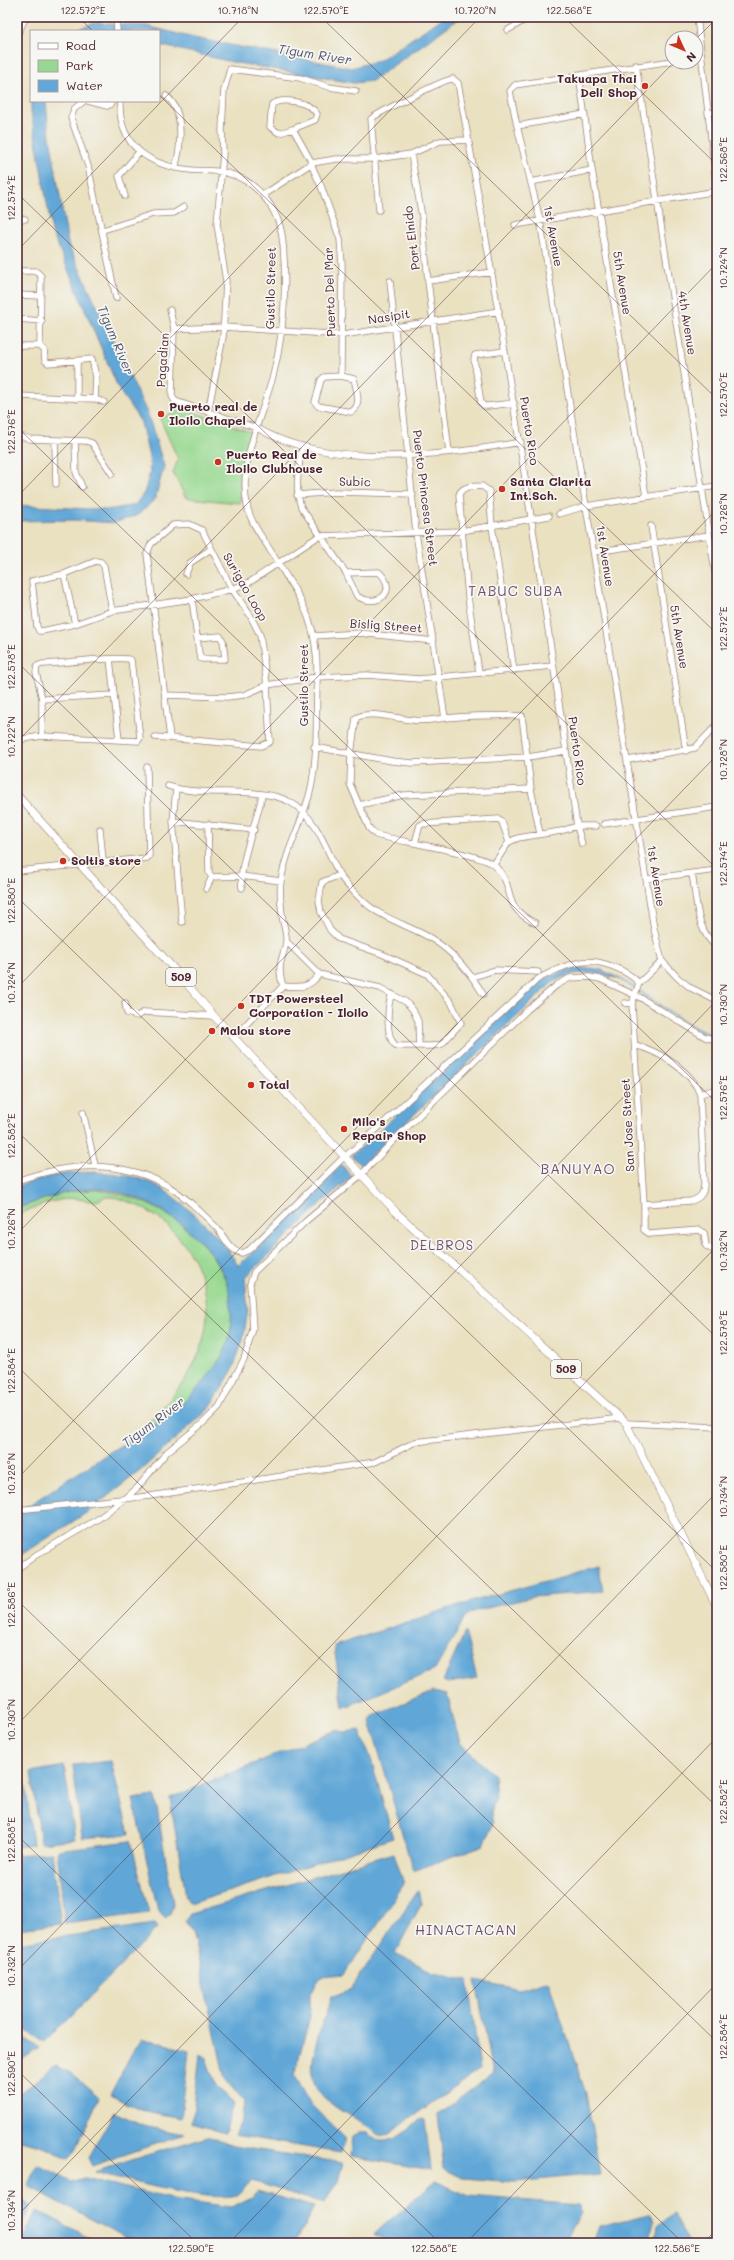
<svg xmlns="http://www.w3.org/2000/svg" width="734" height="2260" font-family="Mali,sans-serif">
	<style>
		.green { fill: #96d88f; stroke: #707c5d }
		.water { fill: #61a7d7; stroke: #566381 }
		.lines { fill: none; stroke-linecap: round; stroke-linejoin: round }
		.stream { stroke: #61a7d7; stroke-width: 1.5 }
		.minor-casing { stroke: #9a8076; stroke-width: 7 }
		.major-casing { stroke: #9a8076; stroke-width: 8 }
		.minor { stroke: #fff; stroke-width: 5.5 }
		.major { stroke: #fff; stroke-width: 7 }
		.ticks { fill: none; stroke: #4a1f2b; stroke-width: 1; stroke-opacity: 0.45 }
		.poi-dot { fill: #c8321e; stroke: #f6f6f2; stroke-width: 1.5 }
		.labels { text-anchor: middle; stroke-width: 3.5; stroke-linejoin: round; paint-order: stroke }
		.shield { fill: #f6f6f2; stroke: #7e6067; stroke-width: 1 }
		.shield-label { font-size: 11px; font-weight: bold; fill: #4a1f2b }
		.poi-label { font-size: 12px; font-weight: bold; fill: #4a1f2b; stroke: #f6f6f2; text-anchor: start }
		.street-label { font-size: 12px; fill: #4a1f2b; stroke: #f6f6f2 }
		.water-label { font-size: 13px; font-style: italic; fill: #535570; stroke: #f6f6f2 }
		.neighbourhood-label { font-size: 13px; letter-spacing: 1px; fill: #71506e; stroke: #f6f6f2 }
		.quarter-label { font-size: 14px; letter-spacing: 1px; fill: #71506e; stroke: #f6f6f2 }
		.neatline { fill: none; stroke: #4a1f2b; stroke-width: 1.5 }
		.ticks-label { font-size: 10px; text-anchor: middle; fill: #4a1f2b }
	</style>
	<rect width="100%" height="100%" fill="#f6f6f2"/>
	<filter id="ink" filterUnits="userSpaceOnUse"><feTurbulence type="fractalNoise" baseFrequency=".025" numOctaves="2"/><feDisplacementMap in="SourceGraphic" scale="8" xChannelSelector="R" yChannelSelector="G"/><feConvolveMatrix kernelMatrix="1 2 1 2 8 2 1 2 1" color-interpolation-filters="sRGB"/></filter>
	<filter id="wash" filterUnits="userSpaceOnUse"><feTurbulence type="fractalNoise" baseFrequency=".012" numOctaves="4" result="noise"/><feDisplacementMap in="SourceGraphic" scale="16" xChannelSelector="R" yChannelSelector="G"/><feGaussianBlur stdDeviation="0.9" result="paint"/><feColorMatrix in="noise" values="0 0 0 0 0 0 0 0 0 0 0 0 0 0 0 0 0 1.4 0 .05"/><feComposite in="paint" operator="in"/></filter>
	<g filter="url(#wash)">
		<rect width="100%" height="100%" fill="#eae1c1"/>
		<path class="green" d="M182,408l69,24 -10,41 -1,30 -54,-5 -13,-25 5,-14 -18,-40z
			M95,1190c68,4 154,71 135,147 -11,44 -64,83 -101,104 29,-27 66,-63 75,-104 13,-54 -19,-110 -68,-132 -8,-3 -17,-8 -26,-8 -6,-1 -9,3 -14,4 -10,1 -20,-4 -30,-2 -17,2 -34,10 -49,16v-7l50,-16z"/>
		<path class="water" d="M444,17h17l-89,64 -18,2 -122,-21 -73,-17v-14h-88l24,-8 52,3 47,12 157,30 29,-8z
			M31,101h15l2,24 20,119 80,171 16,51 -9,33 -17,16 -24,8 -39,-3 -58,1v-16l90,5 28,-5 9,-12 6,-20 -1,-16 -8,-35 -22,-32 -67,-158 -21,-120z
			M591,968l11,2 20,10c-26,-8 -46,-12 -70,3l-179,171 -10,14 -12,-13 12,-9 176,-165 30,-12z
			M341,1164l11,13 -26,22 -81,79 3,32 -5,30 -11,31 -23,38 -69,62 -54,42 -69,45v-45c32,-21 64,-42 96,-63 11,-7 23,-12 34,-19 31,-20 57,-45 76,-77 7,-13 9,-27 8,-41 0,-10 -1,-20 -4,-30 -14,-43 -70,-83 -113,-92 -33,-7 -66,7 -97,17v-21c41,-17 93,-21 134,-4 15,6 31,21 44,32 17,16 32,30 43,51l85,-81z
			M599,1566l4,25 -70,6 -58,14 -9,5 -31,54 -92,38 -9,-62 122,-40z
			M465,1632l12,46 -29,5 -5,-2z
			M434,1691l13,3 13,49 34,32 2,22 -5,15 2,12 -9,21 -71,26 -43,-150 3,-6z
			M336,1730l9,2 15,-2 11,29 22,79 -203,66 -4,-7 -16,-99z
			M111,1761l18,73 -47,4 -9,-73z
			M64,1766l11,73 -34,4 -10,-71z
			M24,1772l9,73 -16,2v-74z
			M155,1796l18,107 -3,11 -4,4 -8,-7 -25,-112z
			M131,1841l18,72 -84,11 -8,-74z
			M52,1852l9,72 -44,5v-74z
			M394,1853l10,31 -60,91 -23,2 -11,16v23l-16,60 16,28 35,34 -4,15 -107,-18 8,-18 2,-15 -19,-23 -33,-148 -7,-10 5,-7z
			M418,1890l3,15 -26,48 36,18 37,9 12,89 -91,64 -11,2c-15,-16 -24,-15 -41,-27 -10,-7 -22,-17 -24,-30 -4,-25 11,-56 18,-81l20,-8z
			M155,1924l3,4 -113,114 -25,-15 -3,-28v-56z
			M548,1980l38,114 14,80 -86,8 -51,-4 -19,-9 -6,-54 55,-42 -17,-92 44,8z
			M17,2033l22,15 -22,15z
			M142,2040l14,1 33,10 -8,67 -40,-8 -31,-15 25,-48z
			M200,2054l6,4 10,28 18,17 -9,30 -33,-10z
			M56,2065l16,9 27,23 -24,55 -7,7 -28,-14 -23,-6v-44z
			M114,2112l34,15 36,7 -92,32 -4,-8z
			M421,2119l4,1 6,50 -80,-14 2,-20 7,-4h7c16,20 40,-2 54,-13z
			M208,2136l25,10 110,17 -5,18 -14,23 -72,-23c-5,4 -10,12 -16,14 -29,8 -109,-15 -142,-23z
			M38,2165l33,17 14,-4 86,21 60,8 21,-10 5,-6 57,16 -20,36h-157l-109,-57z
			M435,2181l34,15 110,9 1,8 -17,30h-173l-16,-9z
			M17,2197l14,8 -14,33z
			M36,2210l65,33h-79z
			M649,2214l5,8 -5,21h-56l6,-17z
			M675,2214l13,29h-33l3,-18z"/>
		<g class="lines">
			<path class="stream" d="M621,980l14,8
				M638,990c23,15 53,40 79,47"/>
		</g>
	</g>
	<g filter="url(#ink)">
		<g class="lines">
			<defs>
				<path id="minor" d="M116,17l1,14
					M697,17l20,172
					M508,30l22,-13
					M17,35l9,-18
					M672,61l-157,24 -5,6 7,35 23,94 114,709 8,32 16,17 13,10 26,13
					M636,65l81,519
					M579,74l13,96 54,326
					M166,96c19,13 15,53 9,72
					M84,101l-10,8 -3,9 17,48 28,132
					M88,101l19,5 4,-2v-3
					M120,101c-2,45 29,65 71,69 12,1 24,0 36,3 32,8 54,39 56,71 4,44 1,89 -10,132 -11,41 -35,85 -26,129 3,17 14,30 23,45 30,49 49,69 47,131 -1,35 1,73 -6,107 -7,32 -25,60 -30,93 -2,13 0,27 2,40 1,6 4,14 3,21 -3,18 -10,22 -3,44
					M708,113l9,-1
					M517,126l68,-12
					M293,129l22,-9 2,-6c-7,-12 -34,-17 -45,-10l-2,23 9,6 14,-4 19,34
					M411,154l11,63 6,64 64,-9
					M311,164l10,22 19,53 2,25 -1,112
					M531,182l61,-12
					M263,195l49,-32 24,-4h39l36,-5 29,-13 28,-1
					M125,196l-6,-20 20,-24
					M379,210l-8,-91c3,-4 75,-41 82,-40l5,4c46,247 83,495 119,743l5,18
					M17,219h8
					M515,225l202,-34
					M103,230l50,-16 21,-1 10,-6
					M17,271h19l5,5 -1,70h-23
					M390,281l26,252 29,185
					M428,281l21,171
					M17,295l24,1
					M170,310l4,19
					M499,311l-156,24 -120,-8 -49,2 -2,67 3,5 82,27c72,42 185,28 264,14
					M17,319l25,2
					M505,351l-30,4 -1,4 7,44 3,3h4l26,-3
					M341,376l13,3c3,12 8,27 -3,33l-33,-6 -3,-4 6,-22 3,-3z
					M17,396l78,3 1,-22 -4,-18 -44,4 -3,-3 -1,-10 -4,-4
					M77,399v-38
					M95,399l9,3
					M208,412l15,-75 3,-56 -9,-57 6,-71 -1,-23 2,-40 6,-21 70,9 29,9 27,4
					M17,435l13,4 56,2 6,2 20,31
					M55,440l1,44
					M75,441l1,31 6,15
					M302,446c-3,22 -8,40 -1,61l45,66 11,23c19,13 43,-4 22,-24l-33,1
					M297,495l39,-3 77,2
					M559,514l27,-8 131,-20
					M651,526l35,225
					M594,552l115,-17
					M64,574l11,50
					M186,574l4,-11 21,-14
					M192,599l7,54 2,6h24l-2,-18 -3,-5 -23,2
					M112,611l-8,-45 -3,-4 -5,-1 -32,13 -32,7 5,46 2,4h3l33,-7 37,-13 80,-12 40,-10 18,-7 69,-46 142,-5 88,-15
					M314,636l46,-3 73,8
					M110,659l9,80
					M479,673l-11,-76 -9,-102c3,-10 14,-8 23,-9l7,5 3,35 22,145
					M165,695l62,2 17,-2 23,-10 50,-8 50,-2 52,4 134,-13
					M42,699l71,-4
					M155,737l106,9 9,-4 -3,-57 -7,-50 -10,-20 -18,-26 -30,-59 -13,-6 -16,1 -22,19 -4,10 23,184
					M17,740l25,-4 96,5 2,-3 -9,-78c-7,-5 -75,4 -89,4l-5,2 -1,6 6,27v37
					M314,747l78,14 20,2 116,-6 38,-6
					M628,760l67,-12 22,-23
					M168,786c35,12 92,-1 122,16 27,15 36,47 49,72 5,9 15,18 22,25 20,20 48,26 71,40 21,13 39,35 51,55
					M176,789l-3,32 9,101
					M359,805l45,-10 127,-6
					M173,821l81,9
					M208,824l1,49 3,4 28,-1 41,5
					M604,824l113,-17
					M100,829l3,32
					M415,843l5,-18 3,-1 76,-5 3,3 7,20
					M494,864l15,-22 9,-4 43,-7 16,-5h19
					M17,871l130,-13 2,-2 -2,-89
					M692,874c5,25 3,56 25,73
					M340,875l-18,7 -3,19 2,11 9,18 9,9 43,15 45,20 24,28 10,21 -19,21 -10,2h-35c-12,-6 -10,-41 -5,-52
					M646,879l71,-9
					M242,888c-4,-25 16,-67 20,-94
					M206,889l6,-12
					M535,923c-36,-18 -17,-34 -40,-57 -11,-12 -98,-25 -119,-31l-7,-7 -19,-44 1,-30 5,-36c11,-8 43,1 57,2 11,2 22,-1 33,-2 25,-2 52,-3 76,-2l9,73 9,45
					M286,941l33,33 61,14 26,14 7,8 5,11 1,24
					M662,961l-23,22 -7,21 12,200v26l6,4 50,-4 4,3 2,13 11,6
					M473,977l22,-7 43,2
					M283,986c15,1 27,3 36,-12
					M125,1003l2,10 10,3 8,-4 69,4
					M625,1003l7,1
					M234,1037l49,-51
					M635,1045c23,6 56,25 65,49l17,-5
					M83,1112l12,53
					M17,1181c50,-18 103,-22 151,5 18,11 34,27 49,42 7,8 13,24 25,25l7,-3 95,-93 19,-15 175,-163c13,-7 29,-15 44,-17 18,-3 45,8 57,21
					M644,1204l47,-3c10,-3 13,-8 13,-18l-4,-89
					M626,1423l91,4
					M17,1510l133,-14 225,-34 40,-20 206,-24
					M17,1569l19,-14 62,-36 28,-21 12,-11 29,-35 36,-29 16,-16 25,-48 9,-30 -3,-45 4,-12 52,-51 55,-46 34,-36 132,-129 30,-25 13,-7 19,-1 11,2 41,19 64,39 12,3"/>
				<path id="major" d="M17,795l159,176 38,45 182,196 230,211 91,184"/>
			</defs>
			<use href="#minor" class="minor-casing"/>
			<use href="#major" class="major-casing"/>
			<use href="#minor" class="minor"/>
			<use href="#major" class="major"/>
		</g>
	</g>
	<path class="ticks" d="M78,17l15,14M321,17l396,382M564,17l153,148M696,39l21,-21M159,95l558,539M17,193l700,676M17,251l226,-234M17,427l700,676M17,497l463,-480M17,662l700,676M17,742l657,-680M17,897l700,675M17,988l700,-725M17,1131l700,676M17,1234l700,-725M17,1366l700,676M17,1479l700,-724M17,1600l666,643M17,1725l700,-725M17,1835l423,408M17,1971l700,-725M17,2070l180,173M17,2216l700,-724M229,2243l488,-506M466,2243l251,-260M703,2243l14,-14"/>
	<g class="poi-dot">
		<circle cx="645" cy="86" r="4"/>
		<circle cx="161" cy="414" r="4"/>
		<circle cx="218" cy="462" r="4"/>
		<circle cx="502" cy="489" r="4"/>
		<circle cx="63" cy="861" r="4"/>
		<circle cx="241" cy="1006" r="4"/>
		<circle cx="212" cy="1031" r="4"/>
		<circle cx="251" cy="1085" r="4"/>
		<circle cx="344" cy="1129" r="4"/>
	</g>
	<g class="labels">
		<g class="shield">
			<rect x="166" y="968" width="30" height="18" rx="3"/>
			<rect x="551" y="1360" width="30" height="18" rx="3"/>
		</g>
		<g class="shield-label">
			<text x="181" y="981">509</text>
			<text x="566" y="1373">509</text>
		</g>
		<g class="poi-label">
			<text x="637" y="83" text-anchor="end">Takuapa Thai<tspan x="637" dy="14">Deli Shop</tspan></text>
			<text x="169" y="411">Puerto real de<tspan x="169" dy="14">Iloilo Chapel</tspan></text>
			<text x="226" y="459">Puerto Real de<tspan x="226" dy="14">Iloilo Clubhouse</tspan></text>
			<text x="510" y="486">Santa Clarita<tspan x="510" dy="14">Int.Sch.</tspan></text>
			<text x="71" y="865">Soltis store</text>
			<text x="249" y="1003">TDT Powersteel<tspan x="249" dy="14">Corporation - Iloilo</tspan></text>
			<text x="220" y="1035">Malou store</text>
			<text x="259" y="1089">Total</text>
			<text x="352" y="1126">Milo's<tspan x="352" dy="14">Repair Shop</tspan></text>
		</g>
		<g class="street-label">
			<text transform="translate(553 236) rotate(80)" y="4">1st Avenue</text>
			<text transform="translate(412 238) rotate(-97)" y="4">Port Elnido</text>
			<text transform="translate(622 283) rotate(81)" y="4">5th Avenue</text>
			<text transform="translate(271 288) rotate(-89)" y="4">Gustilo Street</text>
			<text transform="translate(330 292) rotate(-92)" y="4">Puerto Del Mar</text>
			<text transform="translate(389 317) rotate(-9)" y="4">Nasipit</text>
			<text transform="translate(687 323) rotate(81)" y="4">4th Avenue</text>
			<text transform="translate(163 360) rotate(-86)" y="4">Pagadian</text>
			<text transform="translate(529 431) rotate(81)" y="4">Puerto Rico</text>
			<text transform="translate(355 482) rotate(1)" y="4">Subic</text>
			<text transform="translate(425 498) rotate(83)" y="4">Puerto Princesa Street</text>
			<text transform="translate(605 556) rotate(81)" y="4">1st Avenue</text>
			<text transform="translate(245 587) rotate(60)" y="4">Surigao Loop</text>
			<text transform="translate(386 626) rotate(4)" y="4">Bislig Street</text>
			<text transform="translate(679 637) rotate(81)" y="4">5th Avenue</text>
			<text transform="translate(304 685) rotate(-90)" y="4">Gustilo Street</text>
			<text transform="translate(577 751) rotate(82)" y="4">Puerto Rico</text>
			<text transform="translate(656 876) rotate(81)" y="4">1st Avenue</text>
			<text transform="translate(628 1125) rotate(-93)" y="4">San Jose Street</text>
		</g>
		<g class="water-label">
			<text transform="translate(315 54) rotate(9)" y="5">Tigum River</text>
			<text transform="translate(116 340) rotate(67)" y="5">Tigum River</text>
			<text transform="translate(153 1422) rotate(-37)" y="5">Tigum River</text>
		</g>
		<g class="neighbourhood-label">
			<text x="442" y="1250">DELBROS</text>
		</g>
		<g class="quarter-label">
			<text x="516" y="596">TABUC SUBA</text>
			<text x="578" y="1174">BANUYAO</text>
			<text x="466" y="1935">HINACTACAN</text>
		</g>
	</g>
	<rect width="734" height="2260" fill="none" stroke="#f6f6f2" stroke-width="44"/>
	<rect x="30" y="30" width="130" height="72" fill="#f6f6f2" stroke="#b1a0a2"/>
	<rect x="38" y="43" width="20" height="6" fill="#ffffff" stroke="#b1a0a2"/>
	<text x="66" y="50" font-size="12" fill="#4a1f2b">Road</text>
	<rect x="38" y="60" width="20" height="12" fill="#96d88f" stroke="#b1a0a2"/>
	<text x="66" y="70" font-size="12" fill="#4a1f2b">Park</text>
	<rect x="38" y="80" width="20" height="12" fill="#61a7d7" stroke="#b1a0a2"/>
	<text x="66" y="90" font-size="12" fill="#4a1f2b">Water</text>
	<g transform="translate(684 50) rotate(134)"><circle r="19" fill="#f6f6f2" stroke="#b1a0a2"/>
	<path d="M0-3L7 15L0 10L-7 15Z" fill="#c8321e"/>
	<text y="-6" font-size="11" font-weight="bold" text-anchor="middle" fill="#4a1f2b">N</text>
	</g>
	<rect x="22" y="22" width="690" height="2216" class="neatline"/>
	<g class="ticks-label">
		<text x="83" y="14">122.572°E</text>
		<text x="238" y="14">10.718°N</text>
		<text x="326" y="14">122.570°E</text>
		<text x="475" y="14">10.720°N</text>
		<text x="569" y="14">122.568°E</text>
		<text transform="translate(723 160) rotate(-90)" y="4">122.568°E</text>
		<text transform="translate(11 198) rotate(-90)" y="4">122.574°E</text>
		<text transform="translate(723 268) rotate(-90)" y="4">10.724°N</text>
		<text transform="translate(723 395) rotate(-90)" y="4">122.570°E</text>
		<text transform="translate(11 432) rotate(-90)" y="4">122.576°E</text>
		<text transform="translate(723 514) rotate(-90)" y="4">10.726°N</text>
		<text transform="translate(723 629) rotate(-90)" y="4">122.572°E</text>
		<text transform="translate(11 667) rotate(-90)" y="4">122.578°E</text>
		<text transform="translate(11 737) rotate(-90)" y="4">10.722°N</text>
		<text transform="translate(723 760) rotate(-90)" y="4">10.728°N</text>
		<text transform="translate(723 864) rotate(-90)" y="4">122.574°E</text>
		<text transform="translate(11 901) rotate(-90)" y="4">122.580°E</text>
		<text transform="translate(11 983) rotate(-90)" y="4">10.724°N</text>
		<text transform="translate(723 1005) rotate(-90)" y="4">10.730°N</text>
		<text transform="translate(723 1098) rotate(-90)" y="4">122.576°E</text>
		<text transform="translate(11 1136) rotate(-90)" y="4">122.582°E</text>
		<text transform="translate(11 1229) rotate(-90)" y="4">10.726°N</text>
		<text transform="translate(723 1251) rotate(-90)" y="4">10.732°N</text>
		<text transform="translate(723 1333) rotate(-90)" y="4">122.578°E</text>
		<text transform="translate(11 1371) rotate(-90)" y="4">122.584°E</text>
		<text transform="translate(11 1474) rotate(-90)" y="4">10.728°N</text>
		<text transform="translate(723 1497) rotate(-90)" y="4">10.734°N</text>
		<text transform="translate(723 1568) rotate(-90)" y="4">122.580°E</text>
		<text transform="translate(11 1605) rotate(-90)" y="4">122.586°E</text>
		<text transform="translate(11 1720) rotate(-90)" y="4">10.730°N</text>
		<text transform="translate(723 1802) rotate(-90)" y="4">122.582°E</text>
		<text transform="translate(11 1840) rotate(-90)" y="4">122.588°E</text>
		<text transform="translate(11 1966) rotate(-90)" y="4">10.732°N</text>
		<text transform="translate(723 2037) rotate(-90)" y="4">122.584°E</text>
		<text transform="translate(11 2074) rotate(-90)" y="4">122.590°E</text>
		<text transform="translate(11 2211) rotate(-90)" y="4">10.734°N</text>
		<text x="191" y="2252">122.590°E</text>
		<text x="434" y="2252">122.588°E</text>
		<text x="677" y="2252">122.586°E</text>
	</g>
</svg>
